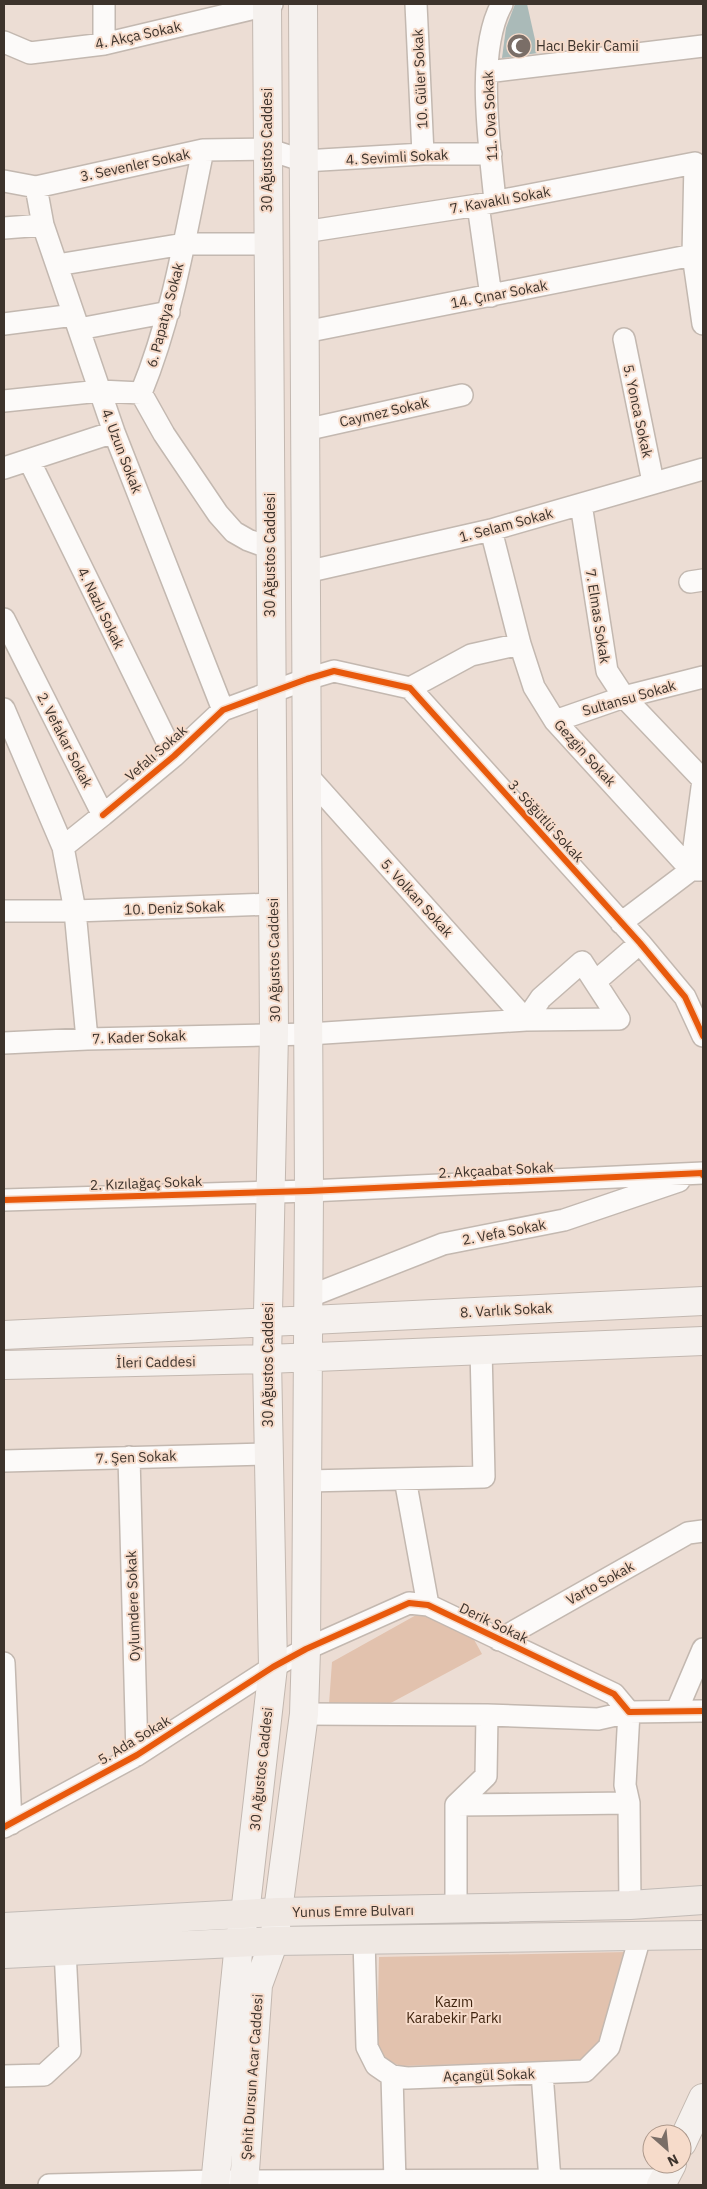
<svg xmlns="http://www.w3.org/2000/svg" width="707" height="2189" font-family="'IBM Plex Sans',sans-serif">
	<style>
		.green { fill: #e2c2ae }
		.building { fill: #aabab8 }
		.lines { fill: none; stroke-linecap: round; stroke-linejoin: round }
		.street-casing { stroke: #c3b8b0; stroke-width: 24 }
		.secondary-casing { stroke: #c3b8b0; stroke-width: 30 }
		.primary-casing { stroke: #c2bbb6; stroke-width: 30 }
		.street { stroke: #fcfaf9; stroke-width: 21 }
		.secondary { stroke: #f5f1ee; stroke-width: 28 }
		.primary { stroke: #efe8e3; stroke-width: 28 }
		.cycleway-casing { stroke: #f6dbca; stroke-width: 9 }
		.cycleway { stroke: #e8590c; stroke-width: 6 }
		.labels { text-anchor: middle; stroke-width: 4; stroke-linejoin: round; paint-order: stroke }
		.street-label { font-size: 14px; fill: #3d332c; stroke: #f6dbca }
		.poi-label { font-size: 14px; fill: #3d332c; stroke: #f6dbca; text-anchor: start }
		.park-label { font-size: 14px; fill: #40240f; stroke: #f6dbca }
	</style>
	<rect width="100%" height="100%" fill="#ecddd4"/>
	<path class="green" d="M418,1614h16l37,20 11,20 -95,51 -58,-1 3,-42z
		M627,1952l-25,91 -21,18 -181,5 -16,-8 -7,-15 2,-86z"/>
	<path class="building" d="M515,4h12l11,49 -36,5 4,-30z"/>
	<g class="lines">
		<defs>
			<path id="street" d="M416,4l7,150
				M4,42l26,11 74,-9 168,-40
				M104,44v-40
				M487,72l216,-26
				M203,150c-17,82 -30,165 -62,243l23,41 54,80 16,18 14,8 22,8
				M4,181l32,6 167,-37 64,-1 37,12 119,-7h68
				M36,187l7,38 71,207 109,278
				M495,201c-5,-54 -20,-149 7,-197
				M478,205l13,91
				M4,228l39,-3
				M304,232l174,-27 217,-42 -2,92 10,69
				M57,265l127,-21h84
				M4,324l70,-9
				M79,329l90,-17
				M305,332l388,-77
				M624,339l29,143
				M4,401l96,-10 41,2
				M305,430l157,-35
				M29,460l145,296
				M4,468l110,-36
				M581,504l26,167 17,26 79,83 -12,90h10
				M491,530l29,114 14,43 21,34 136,149 -70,53
				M306,572l185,-42 212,-61
				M690,582l13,-2
				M4,619l99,196 -40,32
				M410,688l61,-33 49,-11
				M4,709l59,138 12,64 12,128
				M555,721l69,-24 79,-20
				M307,775l219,245 15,-22 41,-36 37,57
				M103,815l71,-59 49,-46 84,-31 27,-8 76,17 230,255 45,54 18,39
				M4,911h71l198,-7
				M596,981l44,-38
				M4,1043l83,-4 222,-5 217,-14 93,-1
				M4,1200l305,-9 394,-18
				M308,1297l135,-53 121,-24 115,-39
				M129,1457l8,298
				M4,1461l264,-7
				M405,1479l23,126
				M307,1481l177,-4 -3,-128
				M499,1640l189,-107 15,-2
				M4,1663l7,161
				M677,1710l26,-61
				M304,1714l183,1 111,4 31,-7 -4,73 4,18 1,102
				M456,1805l173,-2
				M4,1827l133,-72 136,-88 33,-18 103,-46 19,2 186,89 15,18 74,-1
				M456,1909v-104l30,-29 1,-61
				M364,1939l3,108 9,18 16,11 15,2 178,-7 24,-24 31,-110
				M542,2073l8,107
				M4,2076l40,-1 26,-24 -5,-101
				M392,2076l3,106
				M49,2185l166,-4 449,-1"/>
			<path id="secondary" d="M4,1335l699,-34
				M4,1365l263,-6 436,-18
				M682,2143l21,-45
				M215,2185l24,-242 6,-29 28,-247 -6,-308 7,-326 -7,-1029
				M244,2185l14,-200 16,-44 30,-227 2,-65 3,-458 -6,-1187
				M661,2185l11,-21"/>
			<path id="primary" d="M4,1927l274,-15 352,-7 73,-5
				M4,1954l270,-13 429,-6"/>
		</defs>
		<use href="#street" class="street-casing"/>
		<use href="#secondary" class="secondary-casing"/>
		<use href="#primary" class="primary-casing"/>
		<use href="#street" class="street"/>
		<use href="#secondary" class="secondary"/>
		<use href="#primary" class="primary"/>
		<defs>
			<path id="cycleway" d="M103,815l71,-59 49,-46 84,-31 27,-8 76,17 230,255 45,54 18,39
				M4,1200l305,-9 394,-18v2
				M4,1827l133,-72 136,-88 33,-18 103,-46 19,2 186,89 15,18 74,-1"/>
		</defs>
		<use href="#cycleway" class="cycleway-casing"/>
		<use href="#cycleway" class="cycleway"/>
	</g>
	<defs>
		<symbol id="mosque-disc" viewBox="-11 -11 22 22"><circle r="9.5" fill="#7a6e67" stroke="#f6dbca"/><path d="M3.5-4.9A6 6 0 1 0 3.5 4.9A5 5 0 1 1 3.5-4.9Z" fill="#fff"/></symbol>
	</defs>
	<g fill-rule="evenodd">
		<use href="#mosque-disc" x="505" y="32" width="28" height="28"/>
	</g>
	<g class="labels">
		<g class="street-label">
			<text transform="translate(138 35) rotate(-12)" y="5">4. Akça Sokak</text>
			<text transform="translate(420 79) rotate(-93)" y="5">10. Güler Sokak</text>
			<text transform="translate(490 116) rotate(-93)" y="5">11. Ova Sokak</text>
			<text transform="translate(267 150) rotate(-90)" y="5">30 Ağustos Caddesi</text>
			<text transform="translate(397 157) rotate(-3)" y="5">4. Sevimli Sokak</text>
			<text transform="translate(135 165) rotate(-12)" y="5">3. Sevenler Sokak</text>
			<text transform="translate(500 200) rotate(-10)" y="5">7. Kavaklı Sokak</text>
			<text transform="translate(499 294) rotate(-11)" y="5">14. Çınar Sokak</text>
			<text transform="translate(165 315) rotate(-75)" y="5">6. Papatya Sokak</text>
			<text transform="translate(638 411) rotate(78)" y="5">5. Yonca Sokak</text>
			<text transform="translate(384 412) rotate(-13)" y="5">Caymez Sokak</text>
			<text transform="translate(122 451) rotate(69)" y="5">4. Uzun Sokak</text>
			<text transform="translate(506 525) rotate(-15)" y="5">1. Selam Sokak</text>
			<text transform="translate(270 555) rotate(-90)" y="5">30 Ağustos Caddesi</text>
			<text transform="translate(101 608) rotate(64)" y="5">4. Nazlı Sokak</text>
			<text transform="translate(598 616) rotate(81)" y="5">7. Elmas Sokak</text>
			<text transform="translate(629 698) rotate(-16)" y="5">Sultansu Sokak</text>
			<text transform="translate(65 740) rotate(63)" y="5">2. Vefakar Sokak</text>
			<text transform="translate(156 753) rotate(-41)" y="5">Vefalı Sokak</text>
			<text transform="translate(585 753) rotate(48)" y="5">Gezgin Sokak</text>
			<text transform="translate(546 821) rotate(48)" y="5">3. Söğütlü Sokak</text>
			<text transform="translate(417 898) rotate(48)" y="5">5. Volkan Sokak</text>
			<text transform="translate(174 908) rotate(-2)" y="5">10. Deniz Sokak</text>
			<text transform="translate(274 960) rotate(-91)" y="5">30 Ağustos Caddesi</text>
			<text transform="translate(139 1037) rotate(-2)" y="5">7. Kader Sokak</text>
			<text transform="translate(496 1170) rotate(-3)" y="5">2. Akçaabat Sokak</text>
			<text transform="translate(146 1183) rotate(-2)" y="5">2. Kızılağaç Sokak</text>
			<text transform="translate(504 1232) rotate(-11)" y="5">2. Vefa Sokak</text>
			<text transform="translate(506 1310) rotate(-3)" y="5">8. Varlık Sokak</text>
			<text transform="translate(156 1362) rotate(-1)" y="5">İleri Caddesi</text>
			<text transform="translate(268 1365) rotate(-90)" y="5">30 Ağustos Caddesi</text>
			<text transform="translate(136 1457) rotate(-2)" y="5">7. Şen Sokak</text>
			<text transform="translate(600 1583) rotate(-29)" y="5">Varto Sokak</text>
			<text transform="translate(133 1606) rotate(-92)" y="5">Oylumdere Sokak</text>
			<text transform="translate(494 1623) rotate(26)" y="5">Derik Sokak</text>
			<text transform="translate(134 1740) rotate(-31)" y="5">5. Ada Sokak</text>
			<text transform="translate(261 1769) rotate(-84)" y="5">30 Ağustos Caddesi</text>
			<text transform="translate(353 1911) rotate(-1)" y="5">Yunus Emre Bulvarı</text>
			<text transform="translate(489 2075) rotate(-2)" y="5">Açangül Sokak</text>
			<text transform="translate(252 2077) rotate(-86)" y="5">Şehit Dursun Acar Caddesi</text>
		</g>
		<g class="poi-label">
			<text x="536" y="51">Hacı Bekir Camii</text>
		</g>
		<g class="park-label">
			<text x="454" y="2007">Kazım<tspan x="454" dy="16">Karabekir Parkı</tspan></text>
		</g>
	</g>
	<rect width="707" height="2189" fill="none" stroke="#3d332c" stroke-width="10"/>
	<g transform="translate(667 2149) rotate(153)"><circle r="24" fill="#f6dbca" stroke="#ac988b"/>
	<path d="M0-4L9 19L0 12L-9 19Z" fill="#7a6e67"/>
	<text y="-8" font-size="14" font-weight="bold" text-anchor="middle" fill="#3d332c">N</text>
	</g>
</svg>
